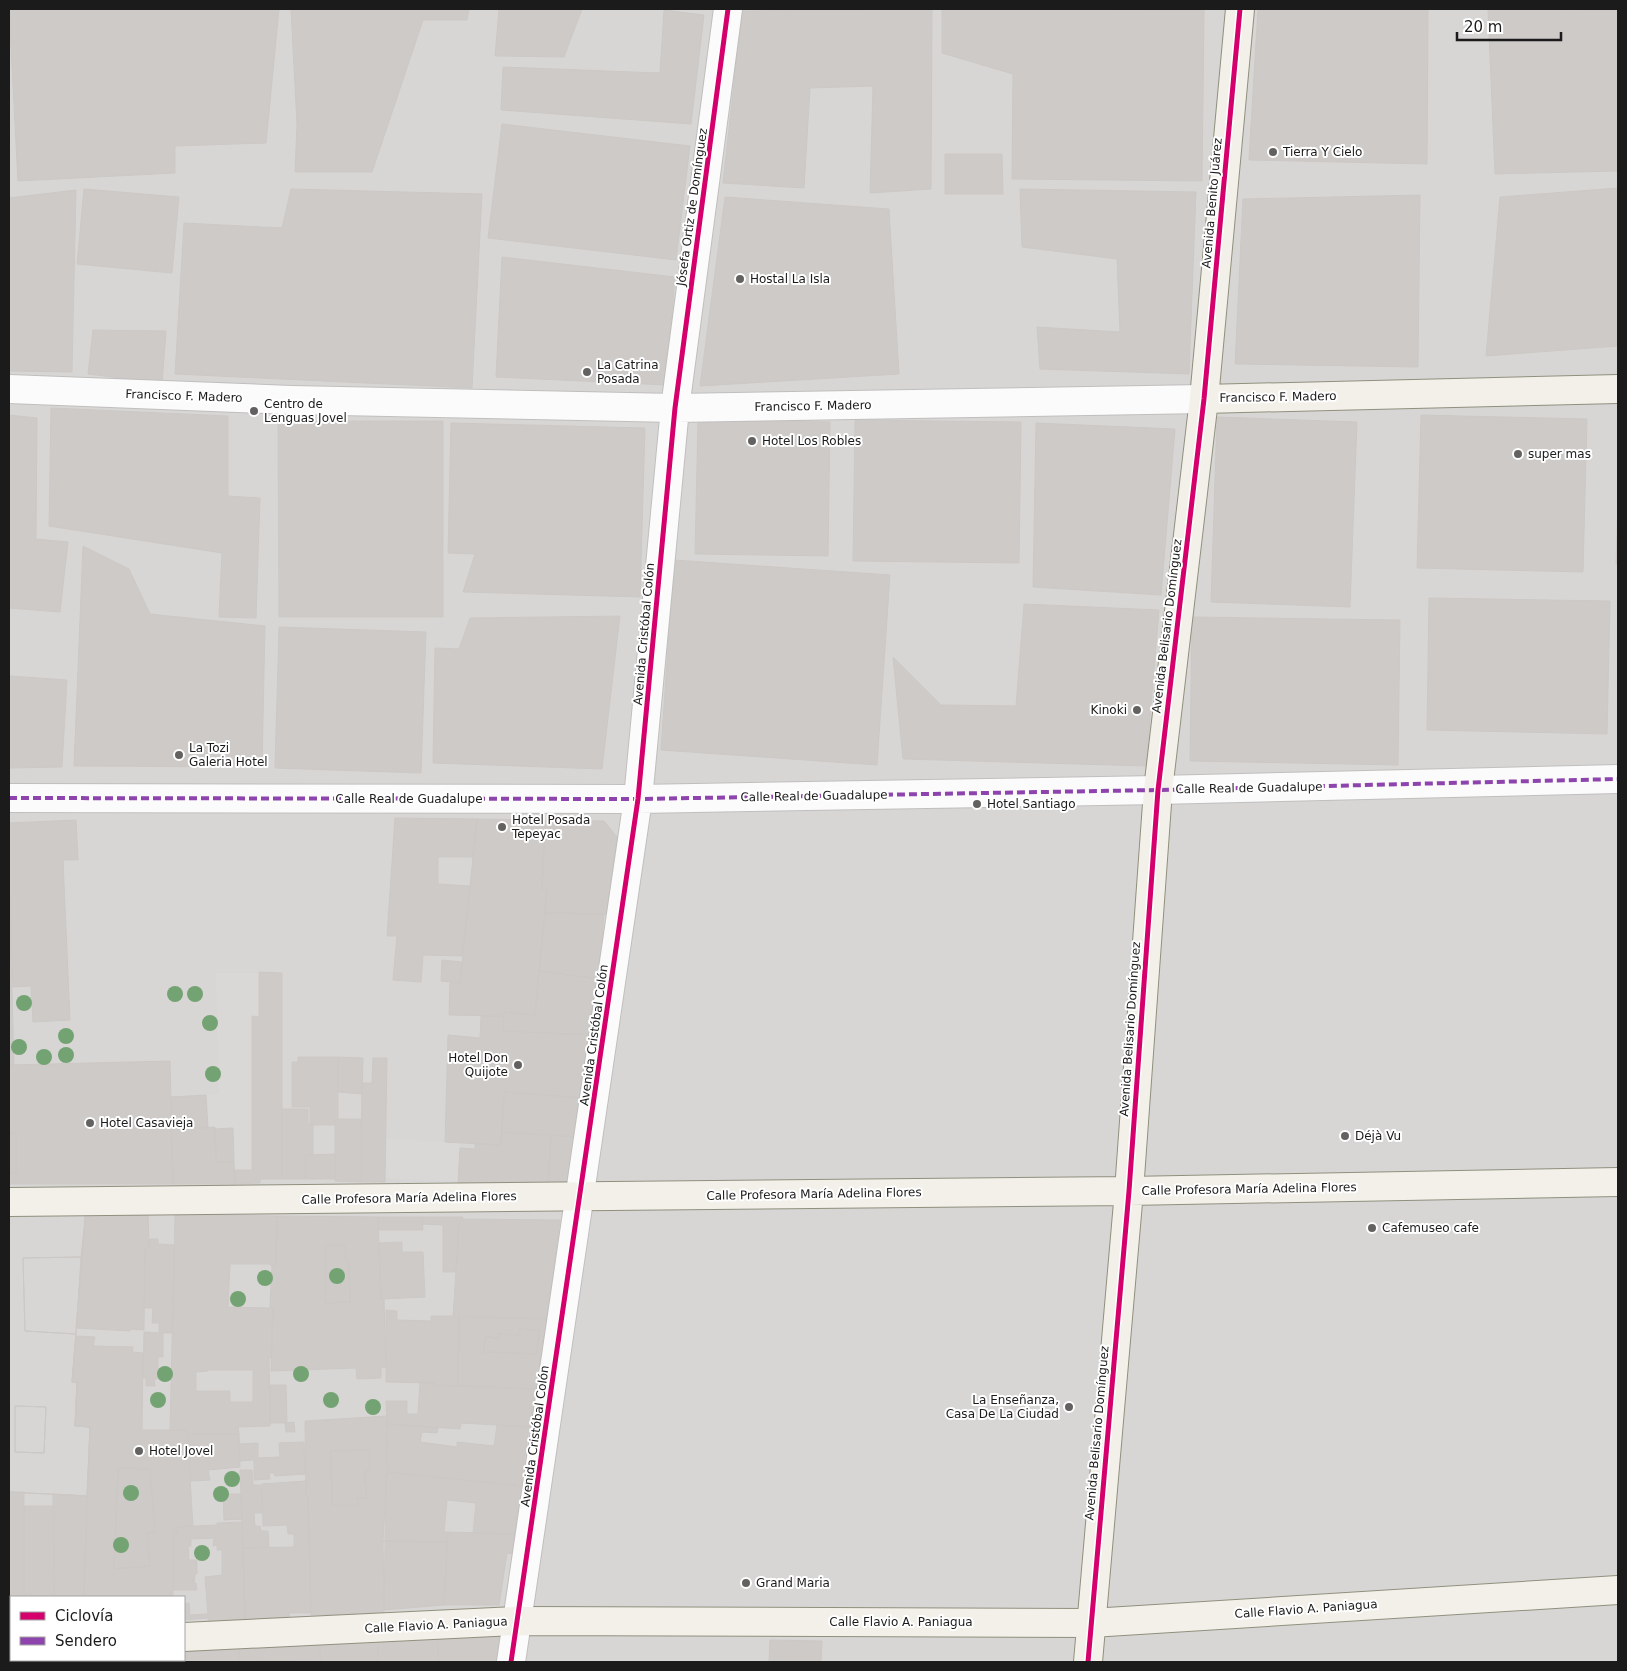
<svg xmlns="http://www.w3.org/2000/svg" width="1627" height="1671" font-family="'DejaVu Sans',sans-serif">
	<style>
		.residential { fill: #d8d6d5; fill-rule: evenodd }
		.parking { fill: #d9d8d7 }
		.building { fill: #cecac8; stroke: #ccc8c5; fill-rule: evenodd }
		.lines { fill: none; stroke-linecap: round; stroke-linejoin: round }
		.street-casing { stroke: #c0bfbe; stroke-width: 30 }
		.secondary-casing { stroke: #90907e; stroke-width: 30 }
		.street { stroke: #fcfbfb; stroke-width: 28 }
		.secondary { stroke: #f2f0e9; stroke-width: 28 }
		.quiet { stroke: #8e44ad; stroke-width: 4; stroke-dasharray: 8 4; stroke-linecap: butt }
		.cycleway-casing { stroke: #fff; stroke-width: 8 }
		.cycleway { stroke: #d6006c; stroke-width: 5 }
		.tree { fill: #74a373 }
		.poi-dot { fill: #636261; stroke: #fff; stroke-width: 2 }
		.labels { text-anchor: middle; stroke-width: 4; stroke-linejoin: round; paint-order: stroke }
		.poi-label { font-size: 12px; fill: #1b1b1b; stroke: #fff; text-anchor: start }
		.street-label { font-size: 12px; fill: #1b1b1b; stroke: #fff }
	</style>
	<rect width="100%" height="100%" fill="#e9e6e3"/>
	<path class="residential" d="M9,9h1609v1653h-1609zM11,1597h173v63h-173z"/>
	<path class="parking" d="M216,973h66v206h-22l-1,-9h-25l-19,-43 -44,2v-32l48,-3z
		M385,1139l75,4 -2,38 -73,-3z"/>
	<path class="building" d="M9,9h270l-13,134 -91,3v27l-157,8z
		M291,9h178l-2,11h-44l-51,152h-77l2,-47z
		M499,9h83l-18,48 -69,-1z
		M932,9l-1,180 -61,4 3,-107 -63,2 -6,100 -81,-5 19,-172z
		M942,9l262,1 -2,171 -190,-2 1,-105 -71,-21z
		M1258,9h170l-1,155 -178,-4z
		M1488,9l130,1v161l-123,3z
		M664,10l40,5 -13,109 -190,-14 2,-43 157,6z
		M502,124l188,22 -14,114 -188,-22z
		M945,154h57l1,40h-58z
		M1618,188v158l-132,10 14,-159z
		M84,189l95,8 -7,76 -95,-9z
		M291,189l191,5 -10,194 -297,-14 9,-151 98,5z
		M1020,189l176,3 -7,182 -149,-5 -3,-42 83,5 -3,-73 -95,-12z
		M76,190l-4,182 -63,-1v-173z
		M1420,195l-2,172 -183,-3 8,-165z
		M725,197l164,12 10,165 -199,12z
		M502,257l173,20 -9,108 -170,-8z
		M93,330l73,1 -4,52 -74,-9z
		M51,408l177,8v80l32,2 -4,120 -37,-1 3,-64 -173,-27z
		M9,415l28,3 -1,121 32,3 -8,70 -51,-4z
		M1421,415l166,4 -4,153 -166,-4z
		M1217,417l140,5 -7,185 -139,-5z
		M698,420l132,2 -2,134 -133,-2z
		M855,420l166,2 -2,141 -166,-2z
		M278,421h165v196h-164z
		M451,423l194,5 -5,169 -177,-5 12,-38 -27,-1z
		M1036,423l139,6 -14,166 -128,-8z
		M1618,503v61h-2z
		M83,546l46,23 21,45 115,12 -3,141 -188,-1z
		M674,560l216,15 -13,190 -216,-15z
		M1429,598l181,3 -3,133 -180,-4z
		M1024,604l135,6 -13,156 -243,-7 -10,-102 48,48 75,1z
		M620,616l-18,153 -169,-6 2,-115 24,1 11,-31z
		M1192,617l208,3 -2,145 -208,-4z
		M279,627l147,5 -5,141 -146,-5z
		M9,676l58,4 -5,87 -53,1z
		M395,818l82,1 -4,38h-35v27l32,2 -8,70 -39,-1 -2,27 -28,-2 4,-44h-10z
		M477,819l68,1 -3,69h5l-12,126 -31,-3v4l-55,-1 1,-32h10z
		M76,820l2,40h-15l7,160 -37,2 -2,-36 -18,1 -4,-105v-59z
		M545,820l59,1 13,16 -10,77 -62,-1 2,-24h-5z
		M9,882l5,182 -5,1z
		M545,913l59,1 -5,65 -60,-8z
		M442,960l20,2 -2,21 -19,-2z
		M539,971l60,8 -6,56 -90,-4 1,-19 31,3z
		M259,972l23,1v206h-22v4l-25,1 -1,-14h18v-154l7,1z
		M481,1016h23l-1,15 90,4 -11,63 -78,-6 -3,53 -56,-3 3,-107 32,3z
		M298,1057h40v62h-3v6h-25v-18h-18v-45h6z
		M338,1057l25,1 -1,36 -24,-2z
		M373,1058h14l-2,124h-24l1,-99h10z
		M170,1061l3,123h-164v-11h7v-40h-7v-68z
		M504,1092l78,6 -6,39 -74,-5z
		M206,1095l2,33 -37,1v-32z
		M282,1109h26v15l5,1v29l-8,1v24h-23z
		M9,1117v16h7v40h-7z
		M335,1119h26v63l-26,-1z
		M215,1127l1,35h18l1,22h-62l-2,-55z
		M233,1128l1,34h-18l-1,-33z
		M502,1132l49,3 -3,53 -90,-5 2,-35 15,1v-5l26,1z
		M551,1135l25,2 -8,52 -20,-1z
		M335,1154v25h-30v-24z
		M86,1209l-5,48 -58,1 2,73 51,3 -4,48h5l-2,44 15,1 -3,69 -78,-4v-282z
		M86,1209l-14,173h5l-2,44 15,1 -3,69 -78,-4v-282zM15,1406l31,1 -2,46 -29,-1z
		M86,1209l62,1 1,38h-4l-1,82 -14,-1v2l-54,-3z
		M175,1215l102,1 -1,48 -4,3 -2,-3h-40l-2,43 42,1v-2l3,2 -2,50 -2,-1 1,69 -32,1 1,7h-51l-1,-4h-17z
		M277,1216l101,1 3,82h3l2,68 -5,1v10l-24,1 -1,-11 -85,3 2,-63 -3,-2 2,-39 4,-3zM325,1245h20v15l4,1 1,41 -25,1z
		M378,1217h44l1,13h-45z
		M422,1217h41l-4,8 -3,47h-13v-47l-21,-1z
		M463,1219l97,1 -13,99 -94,-2 6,-92z
		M149,1239h9v5l16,1 -1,88h-10v24h-5v22h-4l1,7h-9v-8h-3l1,-46 15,1v-10h-7l1,-15h-9l1,-60h4z
		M402,1242v10h21l2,45 -44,2 -2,-56z
		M325,1245h20v15l4,1 1,41 -25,1z
		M81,1257l-5,77 -51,-3 -2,-73z
		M386,1310l11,1v9l34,1v-5h28l-1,70 -24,-1v-2l-48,-1z
		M459,1316l88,3 -11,70 -78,-3zM520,1328h7l-1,2h14l-4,24 -52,-2 1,-15 14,1v-4l20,1z
		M520,1328h7l-1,2h14l-4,24 -52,-2 1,-15 14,1v-4l20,1z
		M76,1336l19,1 -2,9 40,1 -1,5 11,1 -1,77h45l6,96 -17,1 1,6 -4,1v63h-89l6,-170 -15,-1 2,-44h-5zM118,1468l32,1 5,63 -8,1 3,33 -36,3z
		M207,1370h46v32h-23v-11h-34v-19l12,-1z
		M420,1382l14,1v2l102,4 -5,38 -70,-4 -1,6 -73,-5 -1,-23h21v13h11z
		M270,1385h16l1,38h-17z
		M15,1406l31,1 -2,46 -29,-1z
		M387,1416l-3,197 -73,2 -3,-120h-2l-1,-74zM369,1450v20h-4l1,28h-9l1,7h-26l-1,-54z
		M294,1422l1,10h-9l-1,-9z
		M387,1424l51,4 -1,5 -15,-1 -2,10 37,5v-5l37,4 3,-21 32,2 -8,59 -134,-14z
		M188,1434h51l1,33 -32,3 2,10 -19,1z
		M304,1442l1,32 -30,2 -1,-3h-5l1,6 -16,1v-20l-15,1v-17l19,-1v15l22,-1 -1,-14z
		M369,1450v20h-4l1,28h-9l1,7h-26l-1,-54z
		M118,1468l32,1 5,63 -8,1 3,33 -36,3z
		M240,1470h12l1,15h8l1,28h-8l1,13h5l1,5h7l1,16 -26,1z
		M387,1472l134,14 -1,4h3l-7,44 -43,-1 3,-30 -29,-3 -3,32h4l-1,10 -64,-1z
		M306,1481v14h2l3,118h-22l1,4 -45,2 -2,-71 51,-1v-13h-6l-1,-9 -24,1 -1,-42z
		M9,1492h15v105h-13v34h-2z
		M53,1494l34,2 -3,101h-30z
		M223,1494h18l1,25 -18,1z
		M24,1506h30v91h-30z
		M242,1522l3,97 -37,2v-3l-24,2v-16l5,-1 1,12 18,-1 -3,-37 17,-2v-25h-5v-5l-4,1 1,-8 -23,1v7h-3l1,14h8v14h-2l-1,9h2l1,7h-24v-56l4,-1 -1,-6 41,-2v-2z
		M448,1532l68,2 -2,20 -7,-1 -8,52h-55z
		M383,1541l64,1 -3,63 -60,5z
		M438,1637v25h-60v-24z
		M438,1637h62l3,1 -4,24h-61z
		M320,1638v24h-13v-2l-68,2v-18z
		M320,1638h58v24h-58z
		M770,1640l52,1 -1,21h-52z
		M239,1644v18h-114v-2h59v-15z
		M19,1660h55v2h-55z
		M74,1660h51v2h-51z"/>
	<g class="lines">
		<defs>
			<path id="street" d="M9,389l282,11 384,8 529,-9
				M9,798l629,1 520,-9 460,-11
				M511,1662l127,-863 37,-391 53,-399"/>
			<path id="secondary" d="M1204,399l414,-10
				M9,1202l1120,-11 489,-9
				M184,1637l333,-16 574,2 527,-33
				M9,1646h2
				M1088,1662l41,-471 29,-401 46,-391 36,-390"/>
		</defs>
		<use href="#street" class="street-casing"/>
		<use href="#secondary" class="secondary-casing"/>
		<use href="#street" class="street"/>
		<use href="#secondary" class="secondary"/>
		<path class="quiet" d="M9,798l629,1 520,-9 460,-11"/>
		<defs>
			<path id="cycleway" d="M511,1662l127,-863 37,-391 53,-399
				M1088,1662l41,-471 29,-401 46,-391 36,-390"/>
		</defs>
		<use href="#cycleway" class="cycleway-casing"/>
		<use href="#cycleway" class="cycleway"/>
	</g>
	<g class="tree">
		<circle cx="175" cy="994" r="8"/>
		<circle cx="195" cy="994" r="8"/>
		<circle cx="24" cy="1003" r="8"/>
		<circle cx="210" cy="1023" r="8"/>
		<circle cx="66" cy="1036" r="8"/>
		<circle cx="19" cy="1047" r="8"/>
		<circle cx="66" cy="1055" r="8"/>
		<circle cx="44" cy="1057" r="8"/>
		<circle cx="213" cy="1074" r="8"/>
		<circle cx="337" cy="1276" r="8"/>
		<circle cx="265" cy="1278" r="8"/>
		<circle cx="238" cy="1299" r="8"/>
		<circle cx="165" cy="1374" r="8"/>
		<circle cx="301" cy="1374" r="8"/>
		<circle cx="158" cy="1400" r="8"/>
		<circle cx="331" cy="1400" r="8"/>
		<circle cx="373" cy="1407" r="8"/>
		<circle cx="232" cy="1479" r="8"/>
		<circle cx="131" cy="1493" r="8"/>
		<circle cx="221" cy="1494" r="8"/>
		<circle cx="121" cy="1545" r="8"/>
		<circle cx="202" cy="1553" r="8"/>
	</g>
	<g class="poi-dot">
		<circle cx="1273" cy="152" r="5"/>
		<circle cx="740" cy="279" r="5"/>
		<circle cx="587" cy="372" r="5"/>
		<circle cx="254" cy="411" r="5"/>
		<circle cx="752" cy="441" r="5"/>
		<circle cx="1518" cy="454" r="5"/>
		<circle cx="1137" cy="710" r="5"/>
		<circle cx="179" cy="755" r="5"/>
		<circle cx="977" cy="804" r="5"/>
		<circle cx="502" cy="827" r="5"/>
		<circle cx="518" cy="1065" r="5"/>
		<circle cx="90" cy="1123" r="5"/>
		<circle cx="1345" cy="1136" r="5"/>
		<circle cx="1372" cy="1228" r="5"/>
		<circle cx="1069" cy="1407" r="5"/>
		<circle cx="139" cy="1451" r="5"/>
		<circle cx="746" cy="1583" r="5"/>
	</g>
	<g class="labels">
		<g class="poi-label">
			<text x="1283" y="156">Tierra Y Cielo</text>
			<text x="750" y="283">Hostal La Isla</text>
			<text x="597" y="369">La Catrina<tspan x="597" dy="14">Posada</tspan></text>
			<text x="264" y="408">Centro de<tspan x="264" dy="14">Lenguas Jovel</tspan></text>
			<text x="762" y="445">Hotel Los Robles</text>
			<text x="1528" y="458">super mas</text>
			<text x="1127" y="714" text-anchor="end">Kinoki</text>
			<text x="189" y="752">La Tozi<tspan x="189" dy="14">Galeria Hotel</tspan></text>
			<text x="987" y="808">Hotel Santiago</text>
			<text x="512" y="824">Hotel Posada<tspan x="512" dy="14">Tepeyac</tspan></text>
			<text x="508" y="1062" text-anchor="end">Hotel Don<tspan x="508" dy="14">Quijote</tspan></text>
			<text x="100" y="1127">Hotel Casavieja</text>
			<text x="1355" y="1140">Déjà Vu</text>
			<text x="1382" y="1232">Cafemuseo cafe</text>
			<text x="1059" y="1404" text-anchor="end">La Enseñanza,<tspan x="1059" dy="14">Casa De La Ciudad</tspan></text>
			<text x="149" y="1455">Hotel Jovel</text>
			<text x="756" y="1587">Grand Maria</text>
		</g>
		<g class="street-label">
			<text transform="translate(1212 203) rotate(-85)" y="4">Avenida Benito Juárez</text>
			<text transform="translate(692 207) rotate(-82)" y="4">Jósefa Ortiz de Domínguez</text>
			<text transform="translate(184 396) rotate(2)" y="4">Francisco F. Madero</text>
			<text transform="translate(1278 397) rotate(-1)" y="4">Francisco F. Madero</text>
			<text transform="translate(813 406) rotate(-1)" y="4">Francisco F. Madero</text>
			<text transform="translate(1167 626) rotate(-83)" y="4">Avenida Belisario Domínguez</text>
			<text transform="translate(644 634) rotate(-85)" y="4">Avenida Cristóbal Colón</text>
			<text transform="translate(1249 788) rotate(-1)" y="4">Calle Real de Guadalupe</text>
			<text transform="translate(814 796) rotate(-1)" y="4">Calle Real de Guadalupe</text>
			<text x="409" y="803">Calle Real de Guadalupe</text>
			<text transform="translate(1130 1029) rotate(-86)" y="4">Avenida Belisario Domínguez</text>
			<text transform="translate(594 1035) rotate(-82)" y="4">Avenida Cristóbal Colón</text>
			<text transform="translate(1249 1189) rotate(-1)" y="4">Calle Profesora María Adelina Flores</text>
			<text transform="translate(814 1194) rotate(-1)" y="4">Calle Profesora María Adelina Flores</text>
			<text transform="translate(409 1198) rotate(-1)" y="4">Calle Profesora María Adelina Flores</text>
			<text transform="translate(1097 1433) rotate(-85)" y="4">Avenida Belisario Domínguez</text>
			<text transform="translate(535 1436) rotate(-82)" y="4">Avenida Cristóbal Colón</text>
			<text transform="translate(1306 1609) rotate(-4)" y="4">Calle Flavio A. Paniagua</text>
			<text x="901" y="1626">Calle Flavio A. Paniagua</text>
			<text transform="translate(436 1625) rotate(-3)" y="4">Calle Flavio A. Paniagua</text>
		</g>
	</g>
	<rect width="1627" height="1671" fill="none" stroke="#1b1b1b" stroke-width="20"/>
	<rect x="10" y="1596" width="175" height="65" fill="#ffffff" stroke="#a4a4a4"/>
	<rect x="20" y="1612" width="25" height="8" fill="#d6006c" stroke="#a4a4a4"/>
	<text x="55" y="1621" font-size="15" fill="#1b1b1b">Ciclovía</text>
	<rect x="20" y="1637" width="25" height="8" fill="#8e44ad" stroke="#a4a4a4"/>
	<text x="55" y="1646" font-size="15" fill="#1b1b1b">Sendero</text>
	<path d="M1457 32v8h104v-8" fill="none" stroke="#1b1b1b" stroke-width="2.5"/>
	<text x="1464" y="32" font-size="15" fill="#1b1b1b" stroke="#ffffff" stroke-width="4" paint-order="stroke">20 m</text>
</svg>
